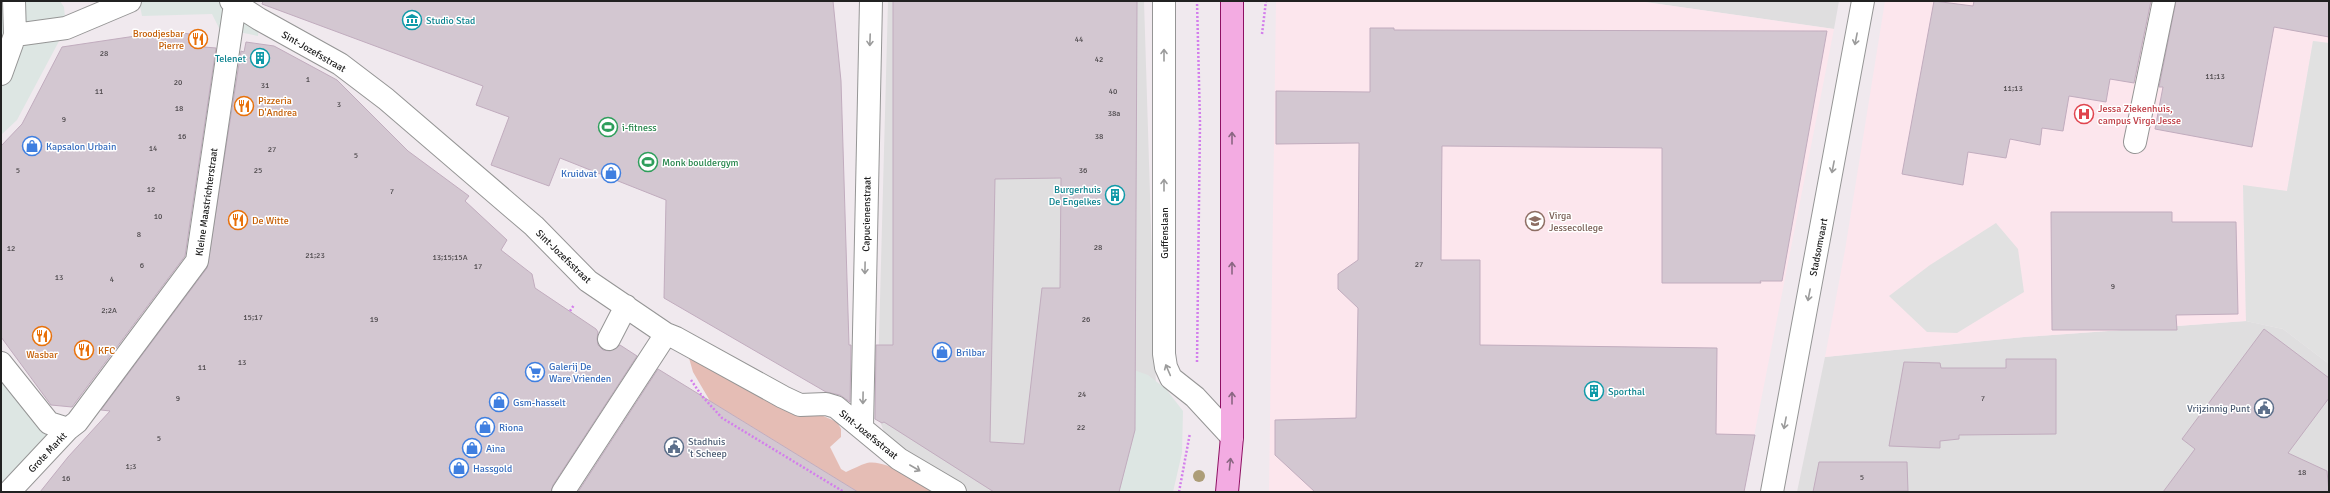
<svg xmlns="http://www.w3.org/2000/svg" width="2330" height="493" font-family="Signika,sans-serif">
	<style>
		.residential { fill: #dfdedf }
		.education { fill: #fce6ed }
		.grass { fill: #e5bdb5 }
		.parking { fill: #e1e1e1 }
		.plaza { fill: #dde6e3 }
		.building { fill: #d3c7d1; stroke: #c1acbe; fill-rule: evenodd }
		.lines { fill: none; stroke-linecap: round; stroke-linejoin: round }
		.minor-casing { stroke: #959595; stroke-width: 24 }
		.major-casing { stroke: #8e1063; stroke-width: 24 }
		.path { stroke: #d37eec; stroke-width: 2.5; stroke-dasharray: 2 2; stroke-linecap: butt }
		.minor { stroke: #fff; stroke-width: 22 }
		.major { stroke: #f3abe2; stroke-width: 22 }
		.tree { fill: #ad9d78 }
		.oneway { stroke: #9b9b9b }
		.oneway2 { stroke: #8a6682 }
		.labels { text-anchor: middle; stroke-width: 3; stroke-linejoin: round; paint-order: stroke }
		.number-label { font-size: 8px; fill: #4e4a4d }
		.culture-label { font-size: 10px; fill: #0d838f; stroke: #fff; text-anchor: start }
		.food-label { font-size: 10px; fill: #c56008; stroke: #fff; text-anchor: start }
		.street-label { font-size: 10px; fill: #212121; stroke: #fff }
		.health-label { font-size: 10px; fill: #be3a42; stroke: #fff; text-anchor: start }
		.leisure-label { font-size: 10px; fill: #27864d; stroke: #fff; text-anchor: start }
		.shop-label { font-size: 10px; fill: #366cbe; stroke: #fff; text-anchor: start }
		.education-label { font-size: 10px; fill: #785e54; stroke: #fff; text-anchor: start }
		.service-label { font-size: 10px; fill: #4e5e75; stroke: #fff; text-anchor: end }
	</style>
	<rect width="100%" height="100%" fill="#f0e9ee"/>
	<path class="residential" d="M888,1h256l14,452 -12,39h-178l-65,-41 -18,-16 -8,-22z
		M1638,1h201l-5,28z
		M2246,321l37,8 46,35v128h-532l28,-135 199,-20z"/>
	<path class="education" d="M1276,1h362l196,28 -91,463h-474z
		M1885,1h444v42l-16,-2 -26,150 -44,-5 3,135 -222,16 -199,20 20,-107z"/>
	<path class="grass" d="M689,358l148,64 4,7v8l-11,10 11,22 5,3c7,-3 14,-7 21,-9 20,-4 50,19 66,29h-75l-148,-91 -17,-29z"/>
	<path class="parking" d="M2313,41l16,2v321l-46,-35 -37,-8 -3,-136 44,6z
		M1996,223l22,26 6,43 -67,41 -30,-1 -38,-36 41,-31z"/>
	<path class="plaza" d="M1,1h59l4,6 2,21 -49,92 -16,15z
		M139,1h111l9,19 -1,16 -39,-8 -7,-14 -70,2z
		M1,363l67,66 -67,63z
		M1134,370l14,5 18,14 17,22 -1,42 -9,39h-54l12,-48z"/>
	<path class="building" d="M263,1h570l8,80 8,264h2l-1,57 -10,-7 -14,-3 -162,-94 2,-98 -106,-42 -11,28 -58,-21 18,-48 -33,-12 7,-19 -221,-82z
		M893,1h244l-2,429 -16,62h-125l-110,-70 -2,1 -7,-4 1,-74h17zM1061,178l-1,110h-18l-18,156 -34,-2 5,-263z
		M1934,1l39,5 1,-5h177l-17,82 -24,-4 -4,23 -37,-6 -6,35 -21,-3 -2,17 -30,-6 -4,19 -38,-6 -5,33 -61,-11z
		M2176,1h153v36l-55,-10 -22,120 -97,-18 8,-42h-4z
		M1370,28h24v2l433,1 -45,250h-22l1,2h-99v-135l-220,-2 -1,114h39v85l237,3 -1,86 39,1 -11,57h-429l-40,-37v-35l81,-2 2,-110 -20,-19v-15l20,-14 1,-117 -83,1v-53l94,1z
		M169,31l27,4 8,12 12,1 -31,208 -113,151 -21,-2 -50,-68v-191l21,-22 40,-77z
		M246,42l28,4 63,34 71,71 61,45 -4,5 42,39 -6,10 31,24 3,14 61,41 2,3 -1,7 1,6 5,5 7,1 10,-6 17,11 -84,129 -2,7h-511l28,-35 42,-46 -9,-1 106,-142 34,-217 3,1z
		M2051,212h121v10h64l2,92 -62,1 1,15h-125z
		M2264,329l65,49v20l-41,55 39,18 2,21h-166l32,-43 -13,-10z
		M2006,359h50v75l-97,1v4l-19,2v7l-51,-2 15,-84 36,1 1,5h65z
		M658,369l78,48 122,75h-280z
		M1819,462h88l1,29 -95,1z"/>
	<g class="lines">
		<defs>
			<path id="minor" d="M231,1l28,18 81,45 46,35 148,127 54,55 78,53 10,4 107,59 17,8 26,-1 10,3 63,52 56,33
				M1164,1v353l2,13 5,11 24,19 37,40
				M15,35l51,-7 64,-27
				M1,74l14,-39 -1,-34
				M2135,142l29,-141
				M609,339l17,-33
				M1,363l48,60 19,6 -59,63
				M862,427l9,-426
				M68,429l9,-7 120,-161 38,-257
				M563,492l103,-158
				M1772,492l91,-491"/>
			<path id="major" d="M1227,492l5,-55v-436"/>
		</defs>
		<use href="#minor" class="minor-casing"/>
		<use href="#major" class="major-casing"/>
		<path class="path" d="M1262,34l4,-33
			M570,311l4,-6
			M1197,362l3,-239 -3,-122
			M691,380l11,16 20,22 122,74
			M1179,492l11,-59"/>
		<use href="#minor" class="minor"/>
		<use href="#major" class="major"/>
	</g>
	<circle class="tree" cx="1199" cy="476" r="6"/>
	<defs><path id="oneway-shaft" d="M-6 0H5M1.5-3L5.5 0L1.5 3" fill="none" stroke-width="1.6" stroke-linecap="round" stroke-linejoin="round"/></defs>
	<g class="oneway">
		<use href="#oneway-shaft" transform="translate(1856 39) rotate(101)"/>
		<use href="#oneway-shaft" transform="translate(870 40) rotate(92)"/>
		<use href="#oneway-shaft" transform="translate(1164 55) rotate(-90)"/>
		<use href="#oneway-shaft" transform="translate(1833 167) rotate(101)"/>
		<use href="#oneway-shaft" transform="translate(1164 185) rotate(-90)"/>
		<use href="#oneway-shaft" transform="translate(865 268) rotate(91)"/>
		<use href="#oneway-shaft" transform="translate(1809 295) rotate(101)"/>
		<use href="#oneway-shaft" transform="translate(1168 370) rotate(-113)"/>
		<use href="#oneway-shaft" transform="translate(863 398) rotate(91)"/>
		<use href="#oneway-shaft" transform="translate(1785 423) rotate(101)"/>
		<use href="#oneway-shaft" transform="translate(915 468) rotate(30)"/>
	</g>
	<g class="oneway2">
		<use href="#oneway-shaft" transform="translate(1232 138) rotate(-90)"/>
		<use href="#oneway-shaft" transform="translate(1232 268) rotate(-90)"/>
		<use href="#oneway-shaft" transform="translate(1232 398) rotate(-90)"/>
		<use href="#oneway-shaft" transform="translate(1230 464) rotate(-84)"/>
	</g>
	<defs>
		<symbol id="museum-ring" viewBox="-11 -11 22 22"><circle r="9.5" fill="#fff" stroke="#0f9aa8" stroke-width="1.5"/><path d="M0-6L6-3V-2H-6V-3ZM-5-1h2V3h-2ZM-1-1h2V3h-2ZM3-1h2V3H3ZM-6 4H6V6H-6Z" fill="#0f9aa8"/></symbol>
		<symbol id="restaurant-ring" viewBox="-11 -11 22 22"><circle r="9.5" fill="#fff" stroke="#e8710a" stroke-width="1.5"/><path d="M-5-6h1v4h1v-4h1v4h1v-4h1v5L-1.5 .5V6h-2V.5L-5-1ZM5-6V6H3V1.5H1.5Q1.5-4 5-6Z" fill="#e8710a"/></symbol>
		<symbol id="building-ring" viewBox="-11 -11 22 22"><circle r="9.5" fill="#fff" stroke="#0f9aa8" stroke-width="1.5"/><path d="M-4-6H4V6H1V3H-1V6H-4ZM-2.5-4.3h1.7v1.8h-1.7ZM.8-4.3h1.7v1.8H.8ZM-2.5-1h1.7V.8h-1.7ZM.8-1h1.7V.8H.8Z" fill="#0f9aa8"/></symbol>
		<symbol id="hospital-ring" viewBox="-11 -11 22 22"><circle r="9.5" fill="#fff" stroke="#e0444e" stroke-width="1.5"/><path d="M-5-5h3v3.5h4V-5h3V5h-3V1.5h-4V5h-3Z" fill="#e0444e"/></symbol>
		<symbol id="stadium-ring" viewBox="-11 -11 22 22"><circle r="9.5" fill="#fff" stroke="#2e9e5b" stroke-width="1.5"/><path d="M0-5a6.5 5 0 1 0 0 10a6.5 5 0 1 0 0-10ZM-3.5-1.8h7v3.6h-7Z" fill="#2e9e5b"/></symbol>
		<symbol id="shop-ring" viewBox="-11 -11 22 22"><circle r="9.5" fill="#fff" stroke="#3f7fe0" stroke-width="1.5"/><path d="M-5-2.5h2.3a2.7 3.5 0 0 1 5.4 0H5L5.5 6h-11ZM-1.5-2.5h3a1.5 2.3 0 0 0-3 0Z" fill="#3f7fe0"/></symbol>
		<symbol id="school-ring" viewBox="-11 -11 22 22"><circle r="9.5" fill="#fff" stroke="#8d6e63" stroke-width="1.5"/><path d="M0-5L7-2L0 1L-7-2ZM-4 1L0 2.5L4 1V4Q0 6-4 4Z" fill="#8d6e63"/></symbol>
		<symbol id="supermarket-ring" viewBox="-11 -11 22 22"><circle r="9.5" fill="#fff" stroke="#3f7fe0" stroke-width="1.5"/><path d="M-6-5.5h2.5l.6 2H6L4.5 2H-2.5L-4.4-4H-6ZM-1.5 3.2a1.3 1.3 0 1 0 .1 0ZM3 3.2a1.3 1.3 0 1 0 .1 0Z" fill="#3f7fe0"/></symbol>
		<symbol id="civic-ring" viewBox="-11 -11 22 22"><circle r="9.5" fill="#fff" stroke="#5c6f8a" stroke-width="1.5"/><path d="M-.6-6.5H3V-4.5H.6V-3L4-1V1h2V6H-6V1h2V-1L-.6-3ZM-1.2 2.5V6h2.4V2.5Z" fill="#5c6f8a"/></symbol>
	</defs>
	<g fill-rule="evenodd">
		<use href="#museum-ring" x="401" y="9" width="22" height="22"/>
		<use href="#restaurant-ring" x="187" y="28" width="22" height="22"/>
		<use href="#building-ring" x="249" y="47" width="22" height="22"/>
		<use href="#restaurant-ring" x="233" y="95" width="22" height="22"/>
		<use href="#hospital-ring" x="2073" y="103" width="22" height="22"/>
		<use href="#stadium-ring" x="597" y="116" width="22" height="22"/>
		<use href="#shop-ring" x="21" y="135" width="22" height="22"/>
		<use href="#stadium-ring" x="637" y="151" width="22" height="22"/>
		<use href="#shop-ring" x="600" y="162" width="22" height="22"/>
		<use href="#building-ring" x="1104" y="184" width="22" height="22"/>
		<use href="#restaurant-ring" x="227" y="209" width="22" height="22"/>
		<use href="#school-ring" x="1524" y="210" width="22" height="22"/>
		<use href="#restaurant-ring" x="31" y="325" width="22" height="22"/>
		<use href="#restaurant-ring" x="73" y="339" width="22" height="22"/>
		<use href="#shop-ring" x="931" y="341" width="22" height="22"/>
		<use href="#supermarket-ring" x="524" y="361" width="22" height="22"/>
		<use href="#building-ring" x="1583" y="380" width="22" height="22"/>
		<use href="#shop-ring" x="488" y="391" width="22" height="22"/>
		<use href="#civic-ring" x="2253" y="397" width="22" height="22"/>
		<use href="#shop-ring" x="474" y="416" width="22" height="22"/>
		<use href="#civic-ring" x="663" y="436" width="22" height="22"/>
		<use href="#shop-ring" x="461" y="437" width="22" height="22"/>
		<use href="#shop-ring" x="448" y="457" width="22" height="22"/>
	</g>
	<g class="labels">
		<g class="number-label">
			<text x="1079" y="42">44</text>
			<text x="104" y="56">28</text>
			<text x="1099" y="62">42</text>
			<text x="2215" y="79">11;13</text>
			<text x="308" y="82">1</text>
			<text x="178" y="85">20</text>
			<text x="265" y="88">31</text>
			<text x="2013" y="91">11;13</text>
			<text x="99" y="94">11</text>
			<text x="1113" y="94">40</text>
			<text x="339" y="107">3</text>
			<text x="179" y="111">18</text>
			<text x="1114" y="116">38a</text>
			<text x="64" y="122">9</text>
			<text x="182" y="139">16</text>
			<text x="1099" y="139">38</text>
			<text x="153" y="151">14</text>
			<text x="272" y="152">27</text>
			<text x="356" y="158">5</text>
			<text x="18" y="173">5</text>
			<text x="258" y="173">25</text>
			<text x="1083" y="173">36</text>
			<text x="151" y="192">12</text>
			<text x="392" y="194">7</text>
			<text x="158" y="219">10</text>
			<text x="139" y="237">8</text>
			<text x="1098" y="250">28</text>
			<text x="11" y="251">12</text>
			<text x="315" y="258">21;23</text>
			<text x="450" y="260">13;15;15A</text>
			<text x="1419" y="267">27</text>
			<text x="142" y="268">6</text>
			<text x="478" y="269">17</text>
			<text x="59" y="280">13</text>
			<text x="112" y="282">4</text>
			<text x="2113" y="289">9</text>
			<text x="109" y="313">2;2A</text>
			<text x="253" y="320">15;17</text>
			<text x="374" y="322">19</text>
			<text x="1086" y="322">26</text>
			<text x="242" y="365">13</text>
			<text x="202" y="370">11</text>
			<text x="1082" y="397">24</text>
			<text x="178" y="401">9</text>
			<text x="1983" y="401">7</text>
			<text x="1081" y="430">22</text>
			<text x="159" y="441">5</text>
			<text x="131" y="469">1;3</text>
			<text x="2302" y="475">18</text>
			<text x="1862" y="480">5</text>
			<text x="66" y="481">16</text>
		</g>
		<g class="culture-label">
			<text x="426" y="24">Studio Stad</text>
			<text x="246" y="62" text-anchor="end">Telenet</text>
			<text x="1101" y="193" text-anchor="end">Burgerhuis<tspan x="1101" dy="12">De Engelkes</tspan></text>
			<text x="1608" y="395">Sporthal</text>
		</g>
		<g class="food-label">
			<text x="184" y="37" text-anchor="end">Broodjesbar<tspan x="184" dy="12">Pierre</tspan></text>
			<text x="258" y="104">Pizzeria<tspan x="258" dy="12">D'Andrea</tspan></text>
			<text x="252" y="224">De Witte</text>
			<text x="98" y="354">KFC</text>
			<text x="42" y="358" text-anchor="middle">Wasbar</text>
		</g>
		<g class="street-label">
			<text transform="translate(314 51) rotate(30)" y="4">Sint-Jozefsstraat</text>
			<text transform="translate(206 202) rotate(-82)" y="4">Kleine Maastrichterstraat</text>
			<text transform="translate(866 214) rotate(-89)" y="4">Capucienenstraat</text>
			<text transform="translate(1164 233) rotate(-90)" y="4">Guffenslaan</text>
			<text transform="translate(1818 247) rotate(-79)" y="4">Stadsomvaart</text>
			<text transform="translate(564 256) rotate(44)" y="4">Sint-Jozefsstraat</text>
			<text transform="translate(869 434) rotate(39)" y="4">Sint-Jozefsstraat</text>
			<text transform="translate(47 452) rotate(-47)" y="4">Grote Markt</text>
		</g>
		<g class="health-label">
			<text x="2098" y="112">Jessa Ziekenhuis,<tspan x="2098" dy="12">campus Virga Jesse</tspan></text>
		</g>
		<g class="leisure-label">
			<text x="622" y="131">i-fitness</text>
			<text x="662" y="166">Monk bouldergym</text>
		</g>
		<g class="shop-label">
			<text x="46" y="150">Kapsalon Urbain</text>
			<text x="597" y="177" text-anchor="end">Kruidvat</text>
			<text x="956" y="356">Brilbar</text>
			<text x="549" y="370">Galerij De<tspan x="549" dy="12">Ware Vrienden</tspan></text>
			<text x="513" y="406">Gsm-hasselt</text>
			<text x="499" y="431">Riona</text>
			<text x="486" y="452">Aina</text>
			<text x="473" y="472">Hassgold</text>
		</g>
		<g class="education-label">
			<text x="1549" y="219">Virga<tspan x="1549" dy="12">Jessecollege</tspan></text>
		</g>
		<g class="service-label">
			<text x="2250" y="412">Vrijzinnig Punt</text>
			<text x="688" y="445" text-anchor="start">Stadhuis<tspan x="688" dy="12">'t Scheep</tspan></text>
		</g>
	</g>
	<rect width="2330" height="493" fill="none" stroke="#212121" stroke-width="4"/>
</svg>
